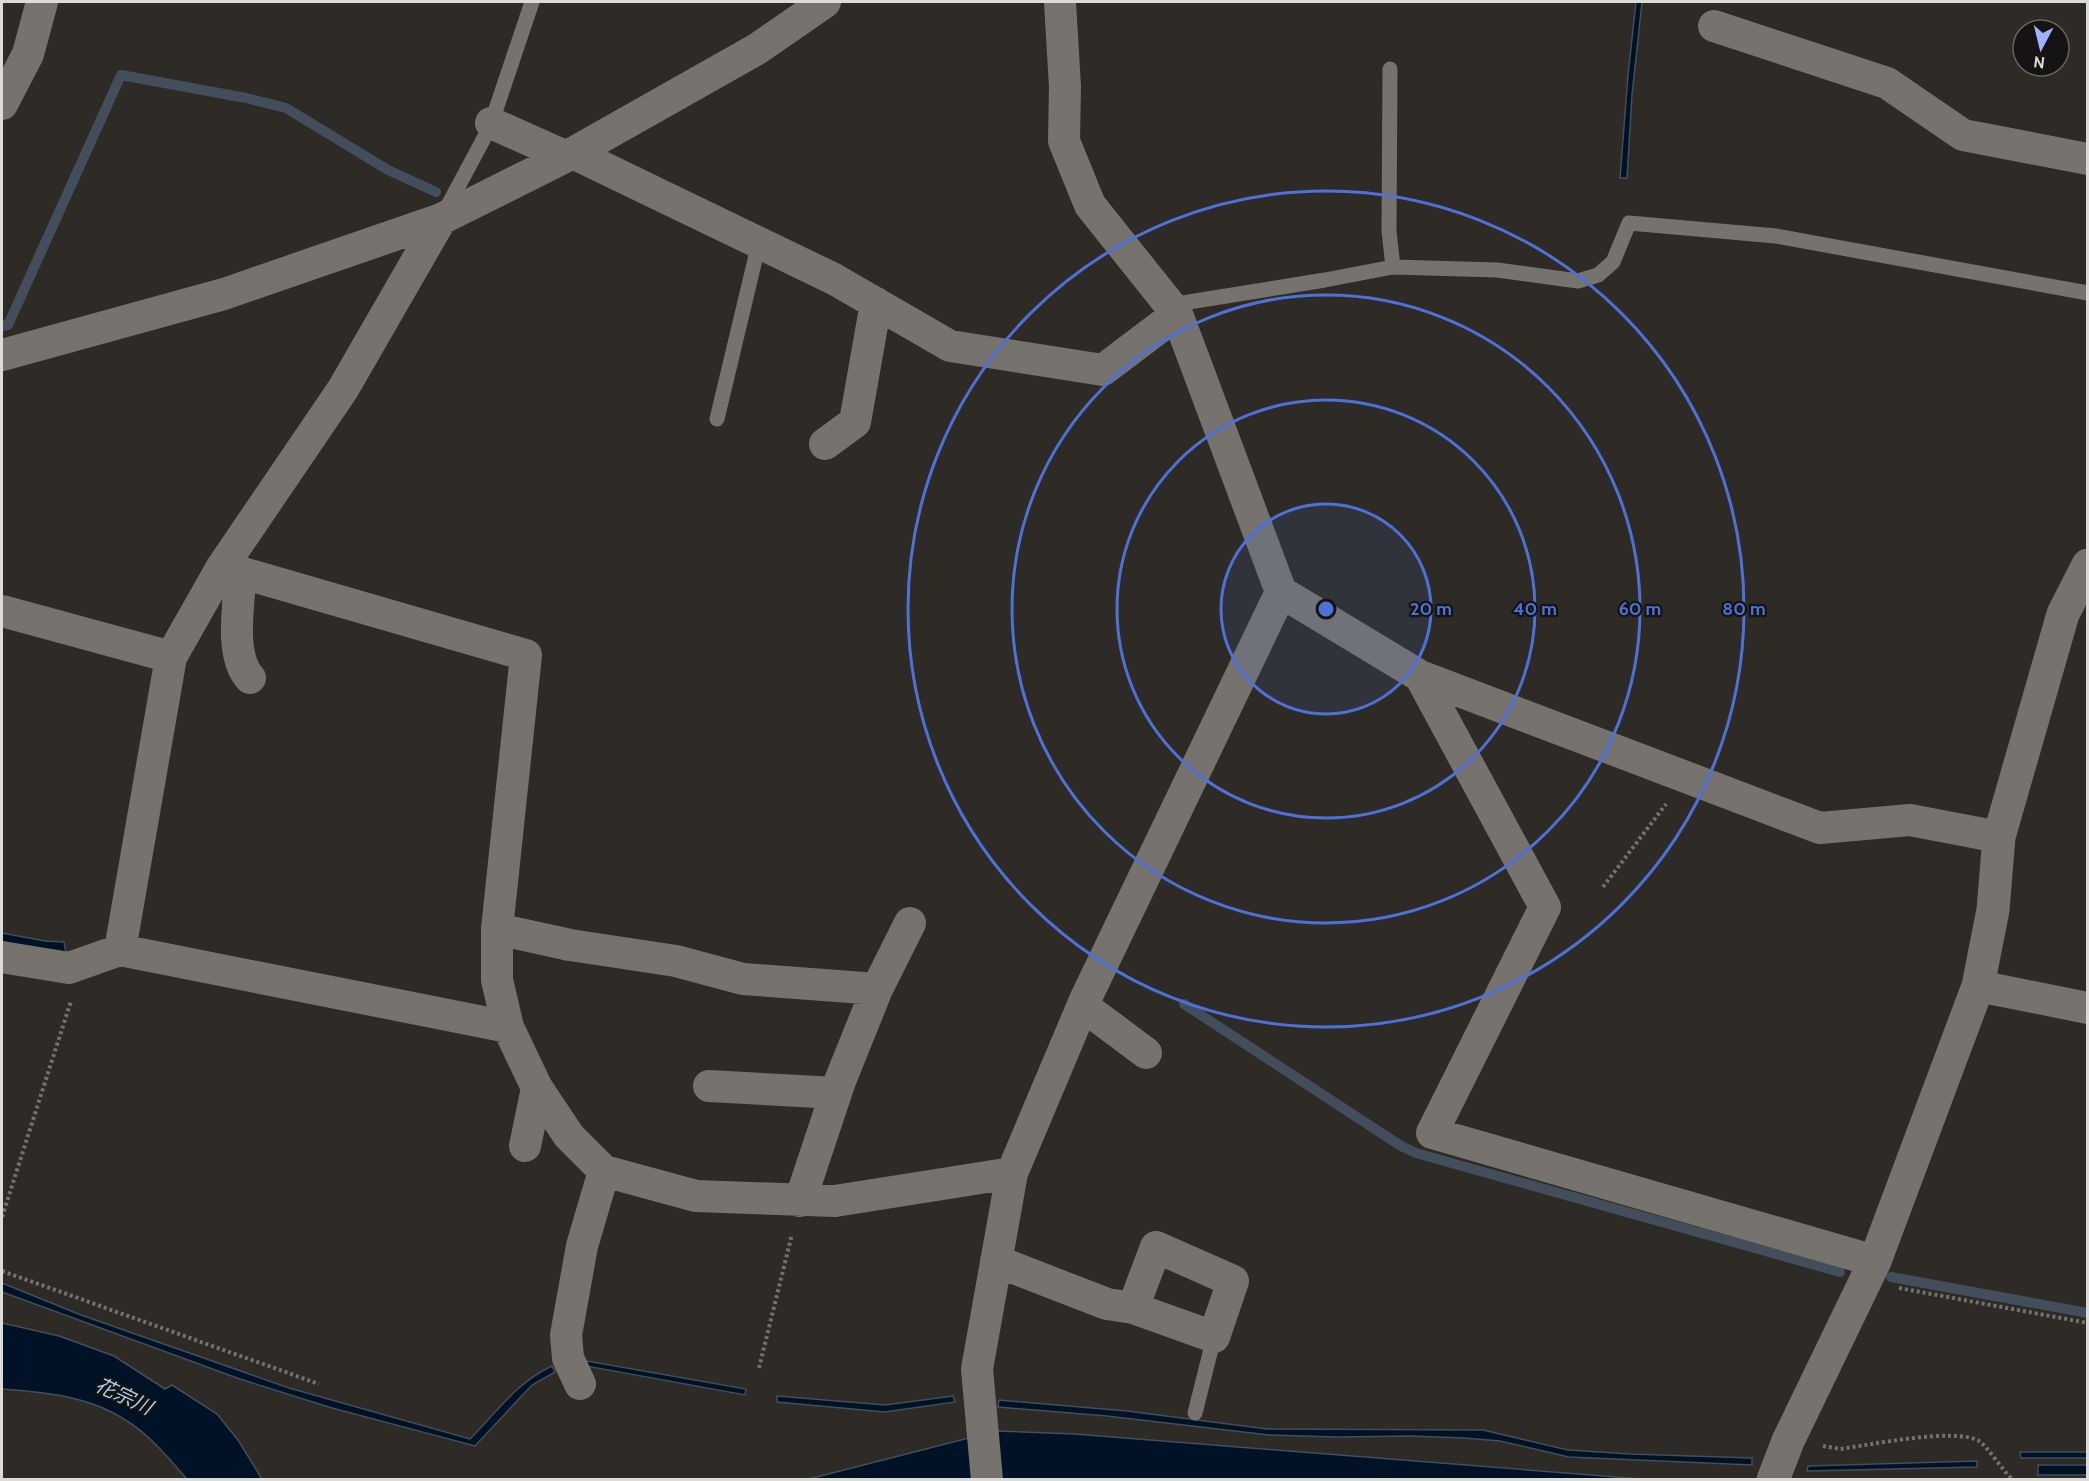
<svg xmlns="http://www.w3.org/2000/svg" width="2089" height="1481" font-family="Cabin,'Noto Sans JP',sans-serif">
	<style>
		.water { fill: #001226; stroke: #424e5b; stroke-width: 1.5 }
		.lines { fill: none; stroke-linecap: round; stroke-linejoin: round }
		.stream { stroke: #424e5b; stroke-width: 10 }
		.path { stroke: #75726e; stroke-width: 4; stroke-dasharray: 3 3; stroke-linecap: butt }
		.lane { stroke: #76726d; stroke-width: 15 }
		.street { stroke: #76726d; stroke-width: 32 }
		.secondary { stroke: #76726d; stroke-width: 33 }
		.ring { fill: none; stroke: #4d71d8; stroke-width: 3 }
		.labels { text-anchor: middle; stroke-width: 4.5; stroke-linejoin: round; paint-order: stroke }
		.water-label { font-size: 20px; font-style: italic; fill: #a9cdef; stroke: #151412 }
		.centre { fill: #4d71d8; stroke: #151412; stroke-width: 3 }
		.ring-label { font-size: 18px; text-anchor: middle; font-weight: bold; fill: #4d71d8; stroke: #151412; stroke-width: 4.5; stroke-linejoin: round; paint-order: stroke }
	</style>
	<rect width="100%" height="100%" fill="#2e2b26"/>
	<path class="water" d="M1636,2h6l-10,93 -5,83h-7l8,-103z
		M2,933l43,8 19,1 2,10 -64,-7z
		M2,1283l79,32 208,73 181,51c26,-26 47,-57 82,-73l3,6 -23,13 -57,61 -143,-38 -92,-29 -238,-87z
		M2,1323l57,13 55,20 51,33 7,-4 45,29 21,26 24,39h-75c-18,-20 -36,-43 -60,-58 -37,-25 -83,-29 -125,-32z
		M587,1361l159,28 -1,6 -159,-29z
		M777,1396l108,9 68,-9 2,6 -70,10 -108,-10z
		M999,1400l128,11 140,18 216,1 85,20 62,4 122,4v7l-183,-8 -69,-16 -36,-3 -53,-2 -74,1 -68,-2 -162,-19 -109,-9z
		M996,1431l79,3 567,45 -837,1z
		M2020,1452h67v6h-66z
		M1977,1461v6l-170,4 1,-5z
		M2038,1465h49v10h-49z"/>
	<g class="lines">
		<path class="stream" d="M2,326l6,-1 113,-250 125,23 40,10 102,62 48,22
			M1184,1004l217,142 15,7 424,119
			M1891,1277l197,36"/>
		<path class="path" d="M1603,887l63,-83
			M2,1217l69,-216
			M2,1271l317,113
			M1899,1288l189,35
			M759,1368l33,-134
			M1823,1446l17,3c29,-4 116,-22 139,-8 9,6 23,29 34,39"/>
		<path class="lane" d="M1390,69l-1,162 4,36
			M445,211l45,-84 42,-125
			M1170,305l155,-25 68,-13 104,3 81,11 20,-6 15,-13 16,-39 147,13 312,57
			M717,419l42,-176
			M1195,1413l19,-76"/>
		<path class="street" d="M1060,2l5,85 -1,54 26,64 87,109 104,278 139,84 400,152 90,-8 89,17
			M1714,26l173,57 76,52 125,24
			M2,104l26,-50 14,-52
			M491,123l74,33
			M573,153l261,126 116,67 153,24 74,-56
			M2,355l222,-61 217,-75 132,-66 184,-104 68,-47
			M825,444l30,-22 21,-119
			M222,567l304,88 -29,274v51l11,47 29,61 32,48 35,35 92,25 139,5 177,-28
			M241,572c-2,30 -12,83 9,106
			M2,611l169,46 51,-90 121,-178 98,-170
			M1420,676l125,231 -113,226 443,128
			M497,929l73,16 106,16 67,18 134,10
			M120,950l51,-293
			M2,957l67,11 51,-18 388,77
			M1978,986l110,22
			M1083,1006l63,47
			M709,1086l127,7
			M525,1146l12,-58
			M800,1201l40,-120 37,-92 33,-66
			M996,1261l111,43 26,4 81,29 19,-56 -77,-34 -23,61
			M580,1384l-12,-26 -2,-23 16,-89 22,-75
			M987,1480l-10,-111 35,-196 73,-173 196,-408"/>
		<path class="secondary" d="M1773,1480l15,-39 87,-180 103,-275 15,-76 6,-73 64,-223 25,-49"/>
	</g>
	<circle cx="1326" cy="609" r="105" fill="#4d71d8" fill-opacity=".12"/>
	<g class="ring">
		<circle cx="1326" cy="609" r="105"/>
		<circle cx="1326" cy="609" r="209"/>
		<circle cx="1326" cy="609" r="314"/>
		<circle cx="1326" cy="609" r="418"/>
	</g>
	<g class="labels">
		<g class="water-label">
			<text transform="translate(124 1396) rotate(25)" y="7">花宗川</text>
		</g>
	</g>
	<circle cx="1326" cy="609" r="9" class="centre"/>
	<g class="ring-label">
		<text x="1431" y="615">20 m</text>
		<text x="1535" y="615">40 m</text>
		<text x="1640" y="615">60 m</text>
		<text x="1744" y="615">80 m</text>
	</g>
	<rect width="2089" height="1481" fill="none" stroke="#dddbd8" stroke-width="6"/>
	<g transform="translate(2041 48) rotate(187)"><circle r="28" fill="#151412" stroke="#656461" stroke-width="1.5"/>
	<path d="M0-4.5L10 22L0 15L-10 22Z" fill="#9fb3fd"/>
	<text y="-9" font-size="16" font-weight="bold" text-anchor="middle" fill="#dddbd8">N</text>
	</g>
</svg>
